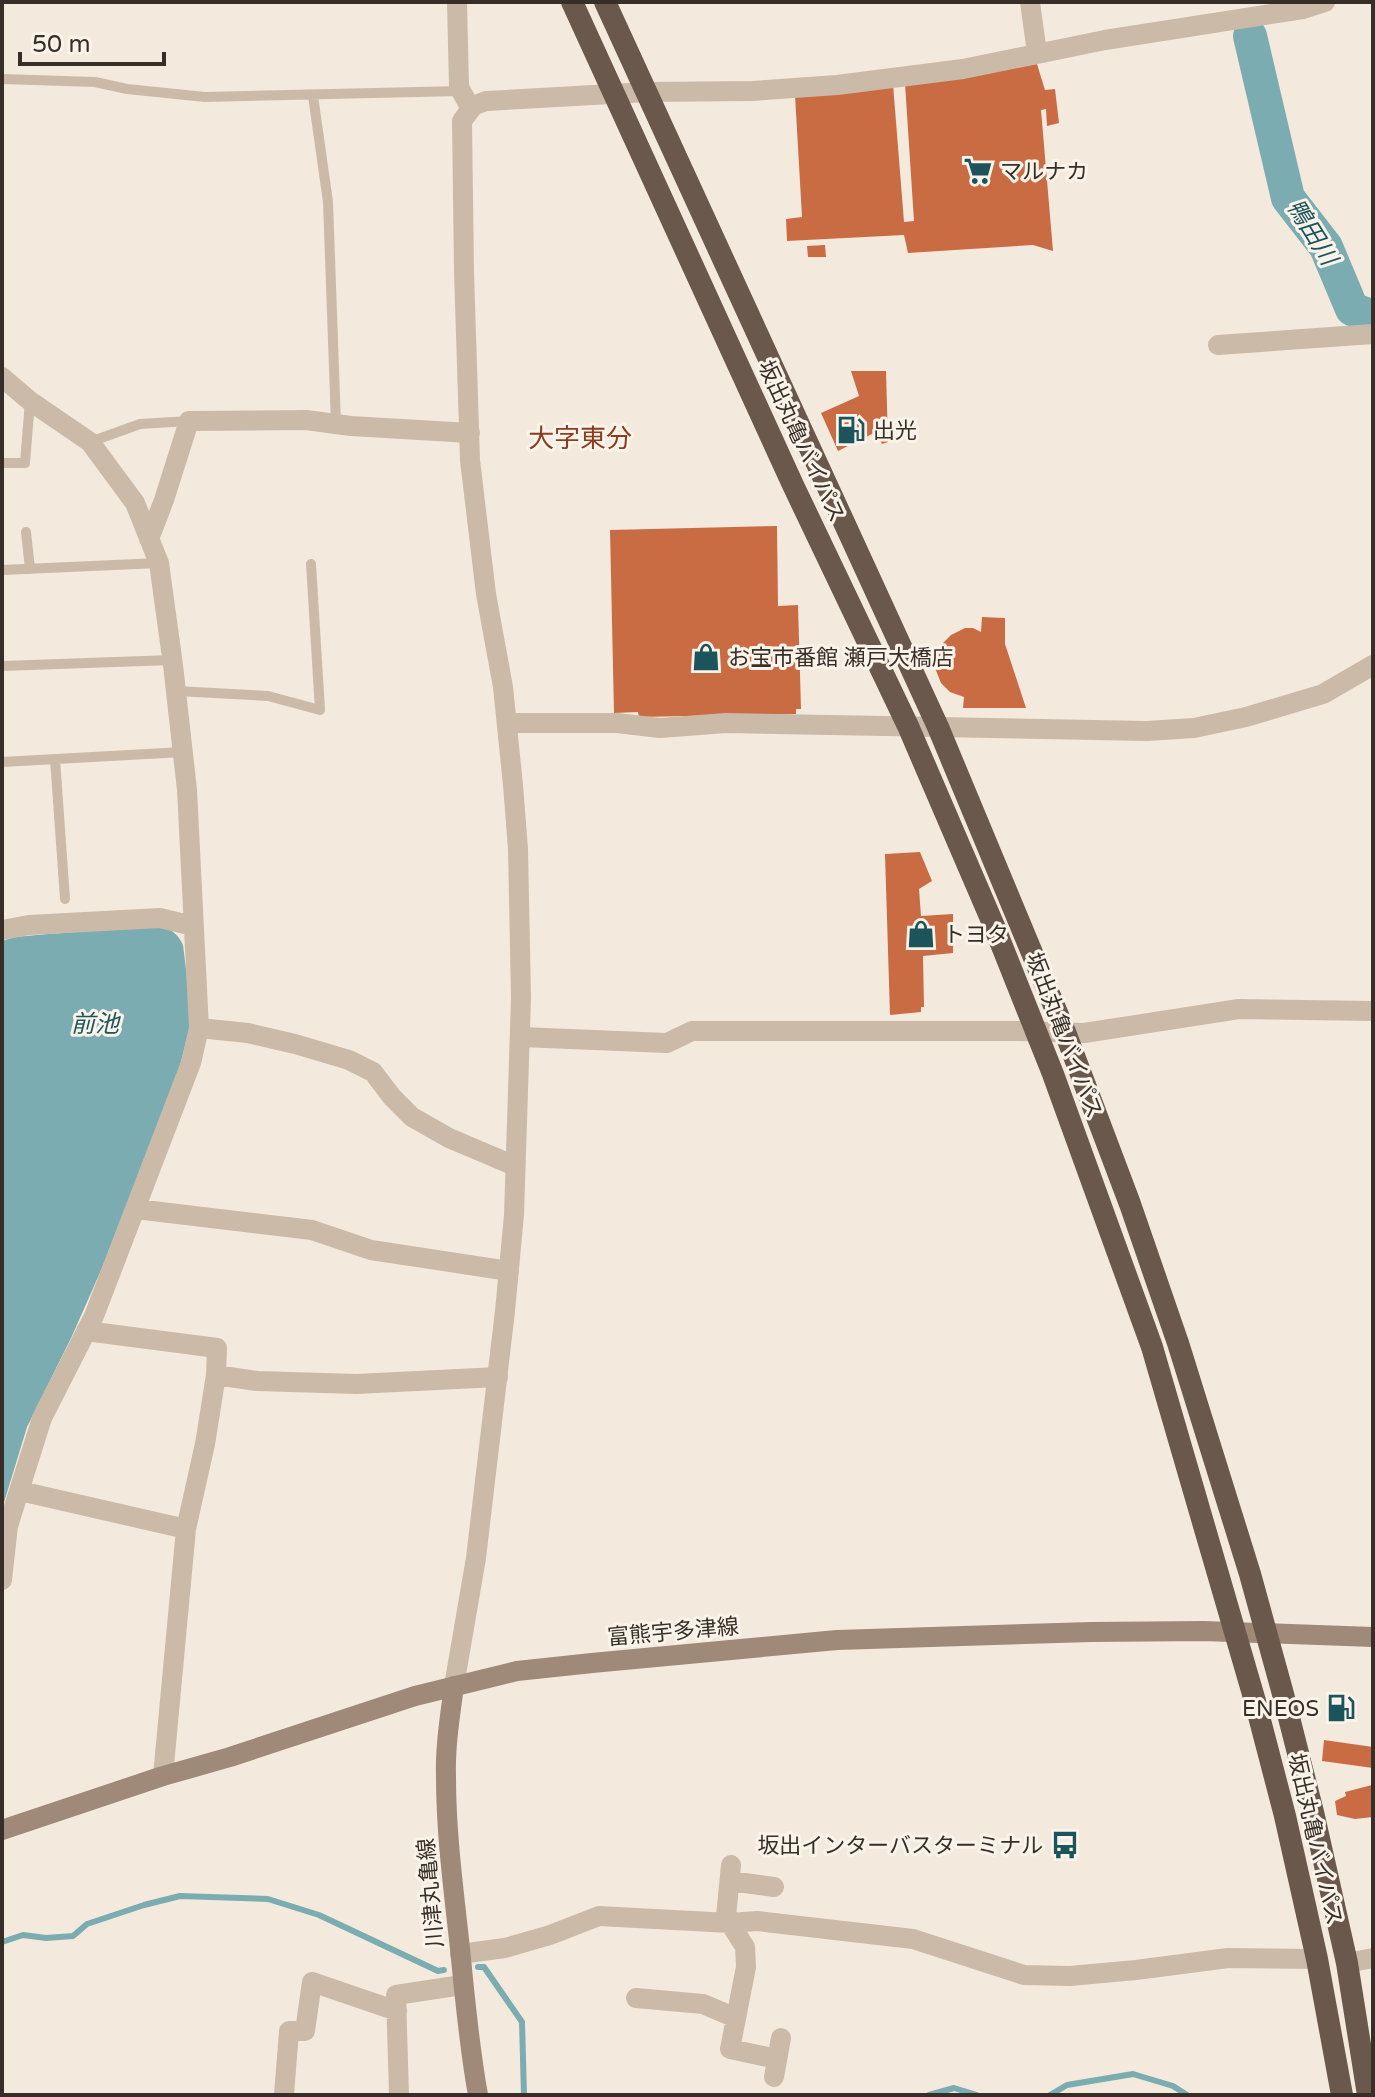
<svg xmlns="http://www.w3.org/2000/svg" width="1375" height="2097" font-family="'Varela Round','Noto Sans JP',sans-serif">
	<style>
		.water { fill: #7bacb1 }
		.lines { fill: none; stroke-linecap: round; stroke-linejoin: round }
		.stream { stroke: #7bacb1; stroke-width: 6 }
		.river { stroke: #7bacb1; stroke-width: 34 }
		.building { fill: #c96c44 }
		.service { stroke: #ccbaa8; stroke-width: 10 }
		.minor { stroke: #ccbaa8; stroke-width: 20 }
		.tertiary { stroke: #ccbaa8; stroke-width: 20 }
		.secondary { stroke: #9f8979; stroke-width: 20 }
		.trunk { stroke: #6a584c; stroke-width: 22 }
		.labels { text-anchor: middle; stroke-width: 6; stroke-linejoin: round; paint-order: stroke }
		.poi-label { font-size: 22px; fill: #382e28; stroke: #faf3e9; text-anchor: start }
		.street-label { font-size: 22px; fill: #382e28; stroke: #faf3e9 }
		.water-label { font-size: 24px; font-style: italic; fill: #1c545b; stroke: #faf3e9 }
		.quarter-label { font-size: 26px; fill: #8a3e1f; stroke: #faf3e9 }
	</style>
	<rect width="100%" height="100%" fill="#f3eadd"/>
	<path class="water" d="M161,926c11,4 17,8 22,19l9,73 -13,52 -77,198 -30,68 -45,91 -25,82v-568l13,-4 33,-3z"/>
	<g class="lines">
		<path class="stream" d="M2,1942l21,-7 23,3 27,-2 14,-12 57,-19 36,-9 88,3 51,16 119,56 6,-1
			M478,1967h6l38,55 2,73
			M929,2095l25,-7 23,7
			M1050,2095l17,-10 66,-11 40,12 14,9"/>
		<path class="river" d="M1250,36l38,162 38,49 26,62 21,8"/>
	</g>
	<path class="building" d="M1037,64l8,26 10,-1 4,34 -12,3 -1,-17 -5,1 12,141 -20,-6 -125,8 -4,-18 -117,6 -1,-22 16,-2 -7,-122 98,-11 11,138 10,-1 -9,-137z
		M825,245l1,12h-18l-1,-11z
		M851,371h35l2,71 -6,2 -6,-12 -38,19 -17,-38 38,-17z
		M777,526l1,80 20,-1 3,104h-5v5l-157,3 -1,-5 -24,1 -4,-183z
		M982,617l23,1v26l21,64h-63l1,-11 -14,-5 -9,-9 -6,-15 2,-16 3,-6 11,-11 14,-7h8l8,4z
		M920,852l12,29 -13,8 2,27 32,-2v39l-30,3 1,51h-3v5l-31,3 -5,-161z
		M1324,1740l49,7v21l-51,-7z
		M1372,1785l1,32 -18,2 -18,-4 -2,-14 11,-5 -1,-4z"/>
	<g class="lines">
		<path class="service" d="M2,79l93,3 32,7 78,8 256,-6
			M313,96l15,106 8,222
			M90,442l50,-18 49,-3
			M2,463h23l5,-62
			M26,532l4,37
			M2,570l157,-7
			M2,666l170,-6
			M176,691l92,5 52,14 -9,-146
			M55,759l10,140
			M2,762l181,-10"/>
		<path class="minor" d="M457,2l2,85 12,22
			M1030,2l7,51
			M647,92l105,-1 85,-6 126,-16 142,-29 198,-31 22,-7
			M1218,345l155,-11
			M2,377l28,24 60,41 45,61 24,60 14,102 14,125 12,238 49,5 47,11 54,16 24,12 19,25 20,20 37,21 66,28
			M149,539l15,-39 25,-79 117,-1 45,6 119,7
			M507,723h110l43,5 66,-5 421,8 47,-3 52,-11 77,-23 50,-29
			M2,930l27,-5 131,-7 33,8
			M521,1037l146,6 25,-12h327l65,2 155,-24 134,2
			M136,1209l176,21 59,20 138,21
			M86,1331l131,17 -1,27
			M20,1491l166,38
			M2,1580l6,-54 34,-108 52,-102 97,-253 8,-35
			M163,1776l23,-247 19,-85 11,-69 41,6 99,3 142,-7
			M731,1865l-5,52 19,30 1,20 -16,82 47,10
			M730,1881l44,6
			M460,1954l45,-6 45,-13 49,-19 131,7 27,-2 156,18 111,36 46,1 66,-6 92,-12 89,1
			M1347,1963l26,-5
			M636,1998l67,6 33,14
			M774,2077l7,-39
			M284,2095l5,-64h16l7,-49 85,29
			M399,2095l-3,-100 66,-10"/>
		<path class="tertiary" d="M454,1686l22,-128 29,-247 9,-96 7,-217 -3,-149 -5,-64 -10,-98 -17,-93 -16,-134 -6,-188 -2,-151 11,-15 13,-5 161,-9"/>
		<path class="secondary" d="M454,1686c-4,30 -9,61 -8,91 0,58 8,115 14,172 5,49 9,97 18,146
			M2,1830l161,-54 67,-19 185,-61 102,-25 75,-8 245,-23 254,-8 113,-1 169,6"/>
		<path class="trunk" d="M572,2l221,483 115,241 86,200 59,148 99,273 103,354 30,115 32,143 25,136
			M605,2l333,725 127,305 65,172 48,139 72,231 33,120 30,118 34,151 21,132"/>
	</g>
	<defs>
		<symbol id="supermarket-bare" viewBox="-9 -9 18 18"><path d="M-6-5.5h2.5l.6 2H6L4.5 2H-2.5L-4.4-4H-6ZM-1.5 3.2a1.3 1.3 0 1 0 .1 0ZM3 3.2a1.3 1.3 0 1 0 .1 0Z" fill="#1c545b" stroke="#faf3e9" stroke-width="2.5" paint-order="stroke"/></symbol>
		<symbol id="fuel-bare" viewBox="-9 -9 18 18"><path d="M-5.5-6h7V0h2V4h1.3V-2.5L3-4.5l.8-.8L6-3V5H2.5V1h-1V6h-7ZM-4.2-4.7v3.2H.2V-4.7Z" fill="#1c545b" stroke="#faf3e9" stroke-width="2.5" paint-order="stroke"/></symbol>
		<symbol id="shop-bare" viewBox="-9 -9 18 18"><path d="M-5-2.5h2.3a2.7 3.5 0 0 1 5.4 0H5L5.5 6h-11ZM-1.5-2.5h3a1.5 2.3 0 0 0-3 0Z" fill="#1c545b" stroke="#faf3e9" stroke-width="2.5" paint-order="stroke"/></symbol>
		<symbol id="bus-bare" viewBox="-9 -9 18 18"><path d="M-5-6H5V4H4V6H2V4H-2V6H-4V4H-5ZM-3.5-4V0h7V-4ZM-3.5 1.2v1.5H-2V1.2ZM2 1.2v1.5H3.5V1.2Z" fill="#1c545b" stroke="#faf3e9" stroke-width="2.5" paint-order="stroke"/></symbol>
	</defs>
	<g fill-rule="evenodd">
		<use href="#supermarket-bare" x="958" y="151" width="40" height="40"/>
		<use href="#fuel-bare" x="831" y="410" width="40" height="40"/>
		<use href="#shop-bare" x="686" y="637" width="40" height="40"/>
		<use href="#shop-bare" x="901" y="914" width="40" height="40"/>
		<use href="#fuel-bare" x="1321" y="1688" width="40" height="40"/>
		<use href="#bus-bare" x="1045" y="1825" width="40" height="40"/>
	</g>
	<g class="labels">
		<g class="poi-label">
			<text x="1000" y="179">マルナカ</text>
			<text x="873" y="438">出光</text>
			<text x="728" y="665">お宝市番館 瀬戸大橋店</text>
			<text x="943" y="942">トヨタ</text>
			<text x="1319" y="1716" text-anchor="end">ENEOS</text>
			<text x="1043" y="1853" text-anchor="end">坂出インターバスターミナル</text>
		</g>
		<g class="street-label">
			<text transform="translate(802 441) rotate(65)" y="8">坂出丸亀バイパス</text>
			<text transform="translate(1065 1035) rotate(69)" y="8">坂出丸亀バイパス</text>
			<text transform="translate(673 1631) rotate(-5)" y="8">富熊宇多津線</text>
			<text transform="translate(1316 1839) rotate(77)" y="8">坂出丸亀バイパス</text>
			<text transform="translate(430 1893) rotate(-95)" y="8">川津丸亀線</text>
		</g>
		<g class="water-label">
			<text transform="translate(1312 232) rotate(58)" y="8">鴨田川</text>
			<text x="95" y="1032">前池</text>
		</g>
		<g class="quarter-label">
			<text x="580" y="447">大字東分</text>
		</g>
	</g>
	<rect width="1375" height="2097" fill="none" stroke="#382e28" stroke-width="8"/>
	<path d="M20 52v12h144v-12" fill="none" stroke="#382e28" stroke-width="4"/>
	<text x="32" y="52" font-size="24" fill="#382e28" stroke="#faf3e9" stroke-width="6" paint-order="stroke">50 m</text>
</svg>
